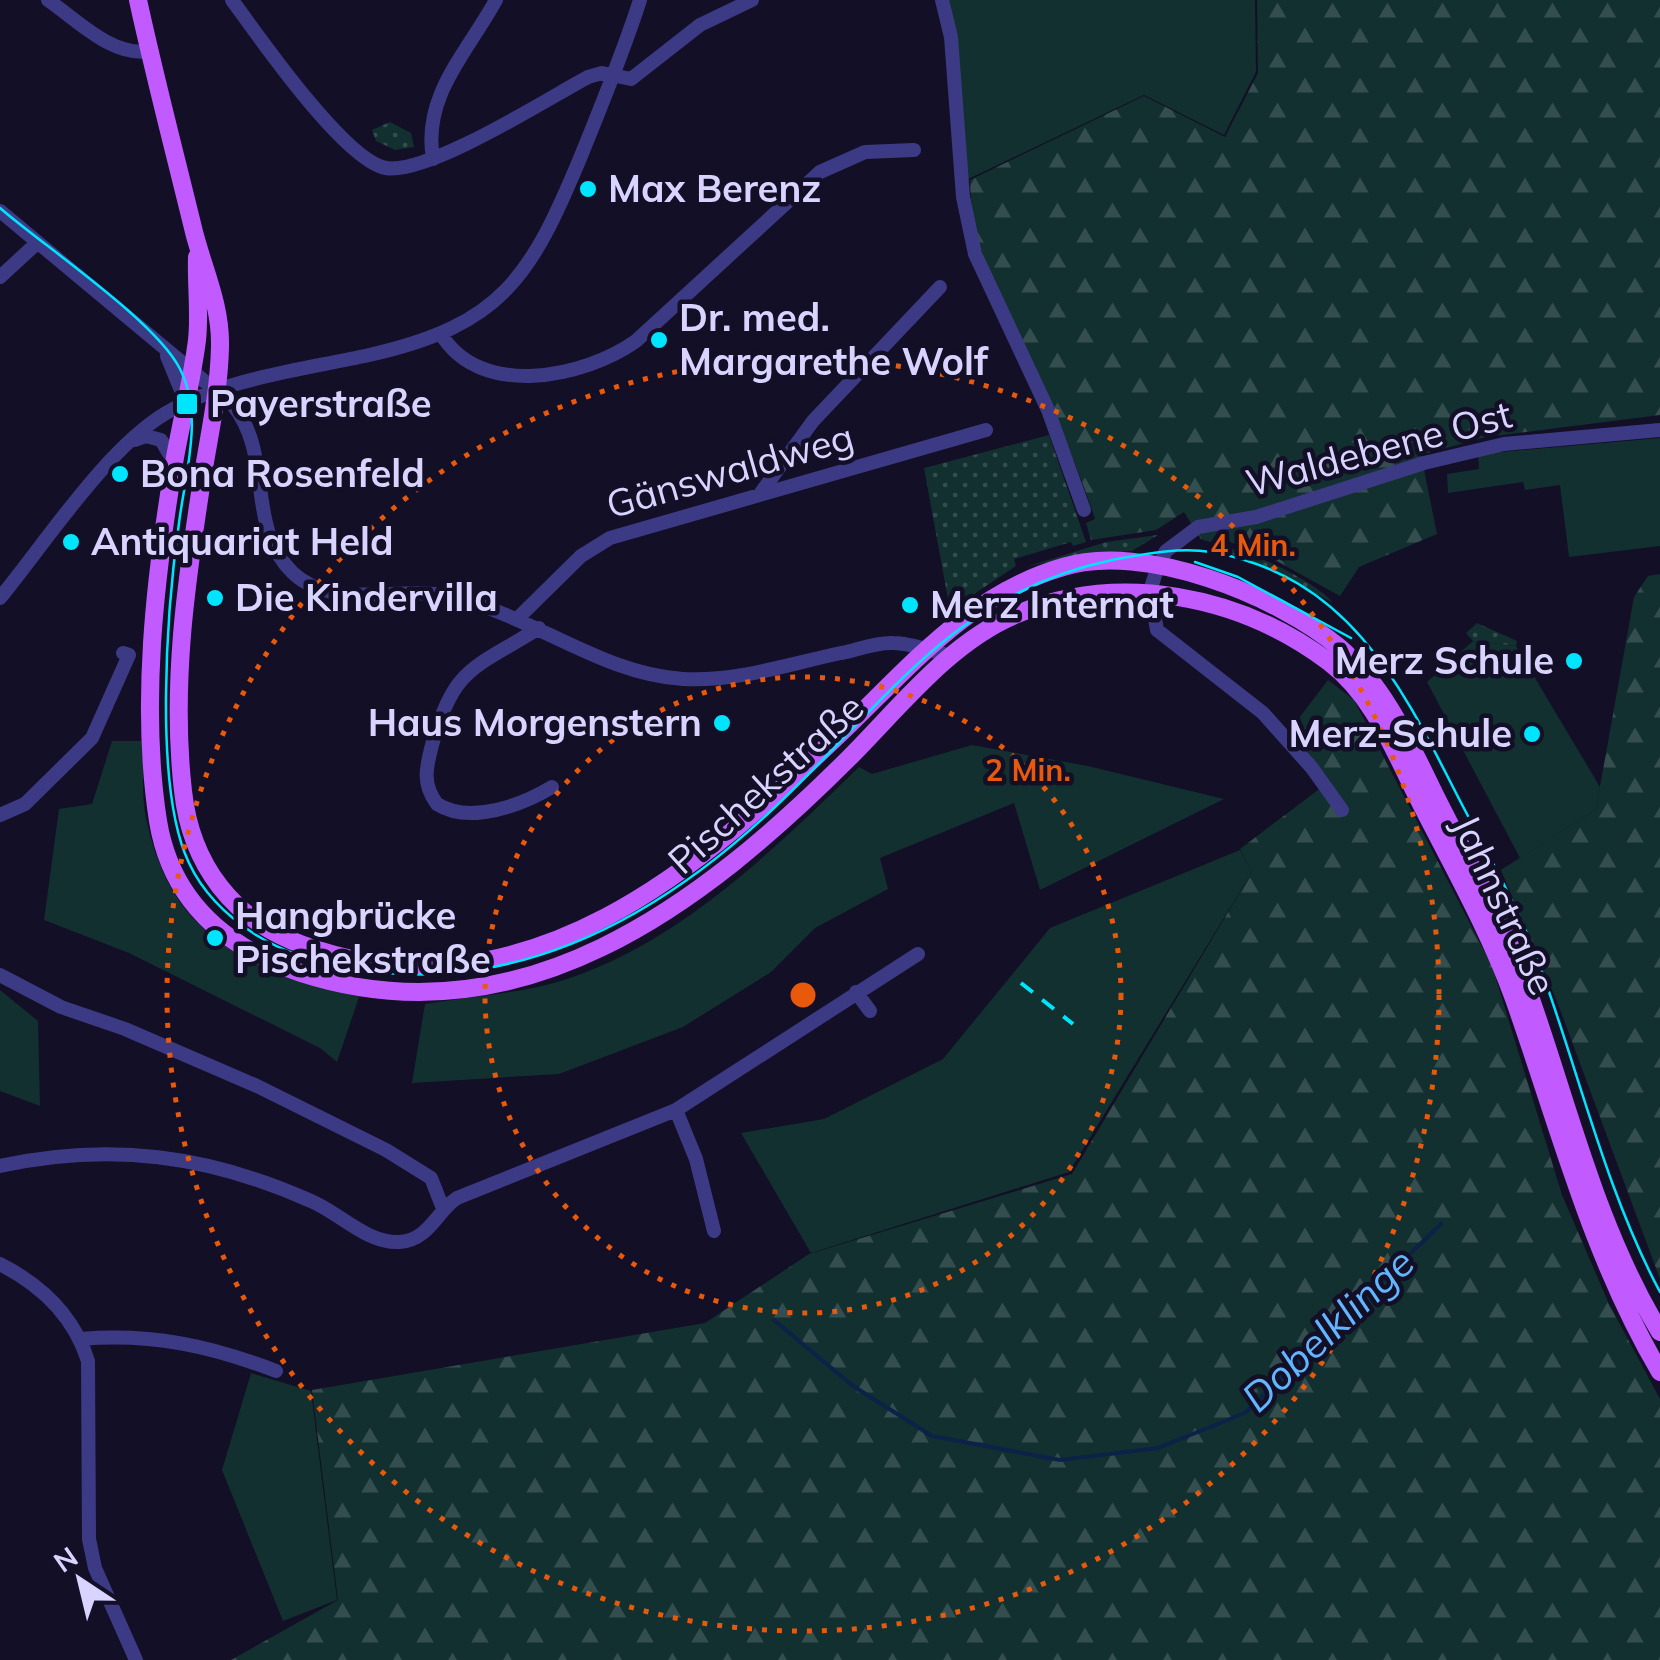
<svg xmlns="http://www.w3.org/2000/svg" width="1660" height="1660" font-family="Mulish,sans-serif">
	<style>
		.grass { fill: url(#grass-dots) }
		.forest { fill: url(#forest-firs) }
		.garden { fill: #12302f }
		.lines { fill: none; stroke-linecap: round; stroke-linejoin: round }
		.stream { stroke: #0c2248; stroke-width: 4 }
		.minor { stroke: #3d3a85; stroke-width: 14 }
		.major { stroke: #c25bff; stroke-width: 18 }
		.tram { stroke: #00e5ff; stroke-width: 2.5 }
		.rail { stroke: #00e5ff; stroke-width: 4; stroke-dasharray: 15 12; stroke-linecap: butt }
		.ring { fill: none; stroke: #e8590c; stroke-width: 5; stroke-dasharray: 5 10 }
		.poi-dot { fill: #00e5ff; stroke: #130f26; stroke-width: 4 }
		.labels { text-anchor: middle; stroke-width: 9; stroke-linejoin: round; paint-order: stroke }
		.poi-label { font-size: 38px; font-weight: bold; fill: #d9d4ff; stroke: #130f26; text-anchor: start }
		.street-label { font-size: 38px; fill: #d9d4ff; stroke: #130f26 }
		.water-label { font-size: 40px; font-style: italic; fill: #62b6ff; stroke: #130f26 }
		.centre { fill: #e8590c; stroke: #130f26; stroke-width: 5 }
		.ring-label { font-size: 30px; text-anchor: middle; font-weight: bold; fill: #e8590c; stroke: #130f26; stroke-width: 9; stroke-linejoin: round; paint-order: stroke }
	</style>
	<defs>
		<pattern id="grass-dots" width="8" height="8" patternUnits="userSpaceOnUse" patternTransform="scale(2.5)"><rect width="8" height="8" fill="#12302f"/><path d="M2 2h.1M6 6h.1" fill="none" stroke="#344d4e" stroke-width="1.8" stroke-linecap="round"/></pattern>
		<pattern id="forest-firs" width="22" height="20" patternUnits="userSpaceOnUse" patternTransform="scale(2.5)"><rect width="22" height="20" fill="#12302f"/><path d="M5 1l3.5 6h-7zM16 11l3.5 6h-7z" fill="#344d4e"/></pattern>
	</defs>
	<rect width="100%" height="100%" fill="#130f26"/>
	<path class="grass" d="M390,122l21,11 3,14 -19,3 -19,-9 -4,-11z
		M1049,435l37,107 -13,4 -2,-4 -57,17 2,7 -66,44 -26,-142z
		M1158,535l-26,16 -49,3 -57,13 80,-25z
		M1224,547c27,3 95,37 109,56l-58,-32 -52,-20z
		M1477,623l40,18 -1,5 -43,-5 -7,-8z"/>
	<path class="forest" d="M1257,0h403v415l-174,22 -65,18 16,79 -78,33 -19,29 -67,-37 -43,-17 -3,-5 -17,5 -9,-3 -17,-27 -28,18 -65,10 -5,-17 9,-4c-19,-59 -45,-115 -71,-171 -28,-57 -53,-104 -54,-168l174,-84 81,41 33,-64z
		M1660,574v705l-102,-275 -57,-134 95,-61 38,-212 14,-21z
		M1328,680l26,20 138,266 70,229 47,109 51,95v261h-1429l107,-60 -26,-210 393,-67 104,-69 263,-80 180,-302 -12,-23 90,-68 -40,-51z"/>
	<path class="garden" d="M947,0h308l1,72 -32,63 -80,-40 -180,86z
		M1660,438v108l-91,11 -9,-72 -35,5 -2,-8 -75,11 -1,-19 32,-5 -1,-15z
		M1473,641l43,5 84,141 -4,22 -76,49 -93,-176z
		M112,741h31c1,25 -2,53 3,77 26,124 103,148 213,179l-22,65 -17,-14 -191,-95 -85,-33 15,-111 33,-5z
		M972,745l116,21 136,33 -184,91 -26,-87 -134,55 8,31 -73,39 -44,44 -88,55 -124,47 -147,9 13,-79c42,-7 88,-10 129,-21 121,-35 217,-131 305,-216l13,7z
		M1240,850l12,22 -183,300 -258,81 -70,-120 83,-14 119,-60 107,-131z
		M0,990l38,31 2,85 -40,-15z
		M251,1373l60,18 26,209 -54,21 -61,-151z"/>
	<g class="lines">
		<path class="stream" d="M774,1320l79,66 79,50 128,24 98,-12 87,-35 196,-189"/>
		<path class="minor" d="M48,0c29,20 64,57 101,51
			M232,0c27,37 113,161 154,168 42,7 161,-69 202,-91l14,-4 29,6 69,-54 52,-25
			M942,0l9,37 12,160 12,57 73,156 36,100
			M433,159c-11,-63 34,-106 63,-159
			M0,211l233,194c41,51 12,121 60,168 39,37 104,13 154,23 81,16 152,78 236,83 53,3 106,-15 158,-26 16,-3 35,-11 52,-10 19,0 40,9 59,13
			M0,277l37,-34
			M441,334c39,65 143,44 195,7l184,-169 45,-20 49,-2
			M167,356l18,44
			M135,440l11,-4 15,4 13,22
			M760,494l53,-73 127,-134
			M0,598c46,-56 106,-149 166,-185 60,-35 136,-43 203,-58 134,-30 162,-79 212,-199 21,-52 42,-103 59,-156
			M518,618l63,-62 29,-18 376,-108
			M539,628c-65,41 -85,38 -107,117 -6,23 -10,39 5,59 33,21 85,1 115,-17
			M1342,810l-30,-42 -49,-55 -106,-83 -7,-39 8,-25 8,-15 32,-24 58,-10 168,-54 80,-19 156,-14
			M0,815l25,-11 67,-66 37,-83 -6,-2
			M0,975l61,32 64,22 132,57 129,64 45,28 11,28
			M856,992l14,19
			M676,1110l20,49 18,72
			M0,1166c110,-24 208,-11 311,35 29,12 56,43 89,41 30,-3 36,-30 57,-44l219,-88 242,-156
			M0,1264c41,21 74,52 88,97l1,178 6,29 41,92
			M81,1339c71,-6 130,7 195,32"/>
		<path class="major" d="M138,0c17,78 37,154 56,232 10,39 27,73 26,115 -1,45 -11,89 -18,133 -16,103 -31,206 -19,311 8,74 50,129 120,154 222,80 400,-79 547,-221 65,-63 123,-131 213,-157 81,-25 214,28 277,81 46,40 70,96 96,149 31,62 66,123 90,188 42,117 69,240 134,347
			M197,257c-1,28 3,56 0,83 -5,41 -16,82 -23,123 -19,115 -34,242 -16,358 13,80 68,127 143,152 219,71 401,-68 548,-215 50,-50 100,-115 166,-143 103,-44 225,-20 314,47 45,34 65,89 90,138 33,65 70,130 95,199 45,127 77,256 146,373"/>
		<path class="tram" d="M0,208c45,39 156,113 180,161 24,47 5,105 -1,154 -12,84 -26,265 10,340 14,30 39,54 67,72 52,32 120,41 179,39 131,-6 246,-78 339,-166 111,-104 179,-215 338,-248 33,-6 66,-13 99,-8 136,24 188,129 244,239 28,55 60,109 82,167 41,110 67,229 123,334
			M1195,562l43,15 113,61"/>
		<path class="rail" d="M1021,983l52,41"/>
	</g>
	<g class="ring">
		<circle cx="803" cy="995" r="318"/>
		<circle cx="803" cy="995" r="636"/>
	</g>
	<g class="poi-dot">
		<circle cx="588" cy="189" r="10"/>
		<circle cx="659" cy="340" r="10"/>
		<rect x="175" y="392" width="24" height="24" rx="5"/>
		<circle cx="120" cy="474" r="10"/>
		<circle cx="71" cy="542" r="10"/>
		<circle cx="215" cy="598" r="10"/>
		<circle cx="910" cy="605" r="10"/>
		<circle cx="1574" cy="661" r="10"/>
		<circle cx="722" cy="723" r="10"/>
		<circle cx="1532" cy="734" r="10"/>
		<circle cx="215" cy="938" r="10"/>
	</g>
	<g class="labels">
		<g class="poi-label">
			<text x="608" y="202">Max Berenz</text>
			<text x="679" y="331">Dr. med.<tspan x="679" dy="44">Margarethe Wolf</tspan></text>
			<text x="210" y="417">Payerstraße</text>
			<text x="140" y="487">Bona Rosenfeld</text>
			<text x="91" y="555">Antiquariat Held</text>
			<text x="235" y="611">Die Kindervilla</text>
			<text x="930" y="618">Merz Internat</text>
			<text x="1554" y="674" text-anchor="end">Merz Schule</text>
			<text x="702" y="736" text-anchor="end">Haus Morgenstern</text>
			<text x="1512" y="747" text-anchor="end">Merz-Schule</text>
			<text x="235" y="929">Hangbrücke<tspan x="235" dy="44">Pischekstraße</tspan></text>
		</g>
		<g class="street-label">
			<text transform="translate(1379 449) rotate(-15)" y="13">Waldebene Ost</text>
			<text transform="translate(730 471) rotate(-16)" y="13">Gänswaldweg</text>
			<text transform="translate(766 784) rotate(-42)" y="13">Pischekstraße</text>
			<text transform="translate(1504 905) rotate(65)" y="13">Jahnstraße</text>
		</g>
		<g class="water-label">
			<text transform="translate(1328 1330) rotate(-43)" y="14">Dobelklinge</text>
		</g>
	</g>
	<circle cx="803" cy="995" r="15" class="centre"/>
	<g class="ring-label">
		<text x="1253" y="556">4 Min.</text>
		<text x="1028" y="781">2 Min.</text>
	</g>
	<g transform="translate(80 1580) rotate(325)" stroke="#130f26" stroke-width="8" paint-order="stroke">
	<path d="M0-8L18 38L0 25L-18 38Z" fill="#d9d4ff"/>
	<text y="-15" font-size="28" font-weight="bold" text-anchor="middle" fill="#d9d4ff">N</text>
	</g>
</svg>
